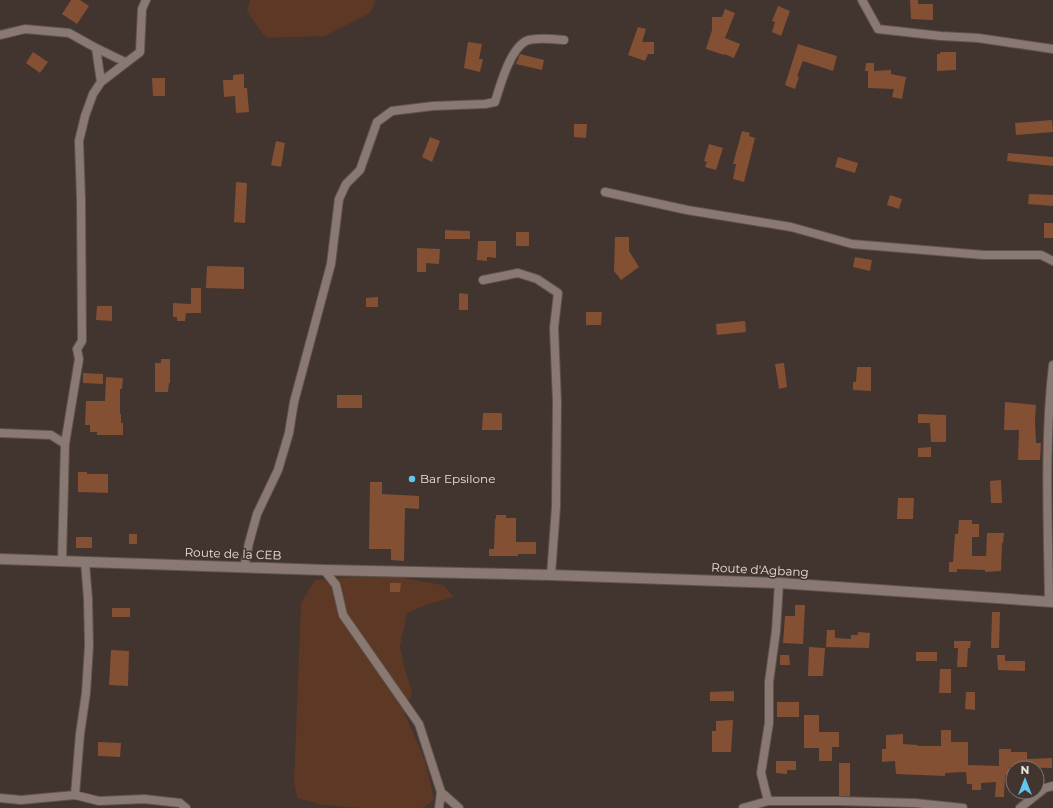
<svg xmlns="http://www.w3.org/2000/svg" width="1053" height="808" font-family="Montserrat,sans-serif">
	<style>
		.green { fill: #5c3825 }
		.building { fill: #845034 }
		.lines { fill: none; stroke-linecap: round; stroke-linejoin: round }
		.street-casing { stroke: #5e534d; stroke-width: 10 }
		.secondary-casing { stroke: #5e534d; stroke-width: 12 }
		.street { stroke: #897972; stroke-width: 8 }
		.secondary { stroke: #897972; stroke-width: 10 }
		.poi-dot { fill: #64c5ee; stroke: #42342e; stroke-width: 1.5 }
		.labels { text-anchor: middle; stroke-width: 3.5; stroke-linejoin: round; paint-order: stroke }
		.poi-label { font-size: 12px; fill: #e9e1dc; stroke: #42342e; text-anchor: start }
		.street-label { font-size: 12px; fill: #e9e1dc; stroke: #42342e }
	</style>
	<rect width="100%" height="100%" fill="#42342e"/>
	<path class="green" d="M250,0h126l-6,13 -45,23 -59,2 -19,-26z
		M355,577h44l44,8 11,12 -28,8 -19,8 -7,34 4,19 8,26 -7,22 20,46 9,39 -11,9h-63l-37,-3 -26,-7 -3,-16 7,-179 14,-23z"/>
	<path class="building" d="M71,0h9l9,6 -12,18 -15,-10z
		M910,0h8v4h15v16l-22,-1z
		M778,6l12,5 -9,25 -9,-4 3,-10 -3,-1z
		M725,9l10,4 -10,25 15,6 -6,14 -10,-4v1l-18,-6 6,-19v-13h10z
		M638,27l8,2 -4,13h12v12h-6l-3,7 -17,-6z
		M468,42l14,2 -3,15h4l-3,13 -16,-4z
		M798,44l39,12 -4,15 -30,-10 -6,15 2,1 -4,12 -10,-4z
		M33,52l15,10 -8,11 -14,-10z
		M940,52h16v18l-19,1v-17h3z
		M520,54l24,6 -2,10 -26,-6z
		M866,63h8v8l17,-1v4l15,3 -4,22 -10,-2 2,-8 -26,-1v-17h-3z
		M244,74v14h3l2,24 -13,1 -1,-17 -11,1 -1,-17h10v-5z
		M152,78h13v18h-12z
		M1052,120l1,12 -37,3 -1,-12z
		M574,124h13l-1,14 -12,-1z
		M742,131l8,2 -1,3 6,2 -11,44 -11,-3 3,-15h-3z
		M430,137l10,4 -8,21 -10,-5z
		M276,141l9,2 -4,24 -10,-2z
		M709,144l14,4 -7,22 -11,-3 2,-5 -3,-1z
		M1008,153l45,4v9l-46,-5z
		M838,157l20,6 -3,10 -20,-6z
		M236,182l11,1 -2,40 -11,-1z
		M1029,194l24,1v11l-25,-2z
		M890,195l12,4 -3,10 -12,-4z
		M1044,223h9v15h-9z
		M445,230l25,1v8h-25z
		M516,232h13v14h-13z
		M615,237h14v14l10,16 -18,13 -7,-9z
		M478,241h18v17l-9,-1v4l-10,-1z
		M417,248l23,1 -1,15 -13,-1v9h-9z
		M855,257l17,3 -2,11 -17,-4z
		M207,266l37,1v22l-38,-1z
		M191,288h10v25h-15l-1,8h-8v-4h-4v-14l18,1z
		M459,293l9,1v16h-9z
		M378,297v10h-12v-9z
		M97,306h15v15l-16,-1z
		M586,312h16l-1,13h-15z
		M745,321l1,11 -29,3 -1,-11z
		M161,359h9v24h-1l-1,9h-13v-29h6z
		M784,363l3,24 -8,2 -4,-25z
		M857,367h14v24l-18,-1v-8h3z
		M83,373l20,1v10l-20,-1z
		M106,377l17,1 -1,11h-2v25h1v9h2v12h-26v-3h-7v-7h-5l1,-24h19z
		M337,395h25v13h-25z
		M1005,402l31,3 -1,16 1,22h5l-1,17h-22l1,-30h-15z
		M483,413h19v17h-20z
		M918,414l28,1v27h-15l-1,-19h-12z
		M931,447v10h-13v-9z
		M78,472h9v2h21v19l-30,-1z
		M1001,480l1,23h-11l-1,-22z
		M370,482h12v12l37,2v13l-14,-1 -1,53 -13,-1v-11h-22z
		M898,498h16l-1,21h-16z
		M496,515h10v3h10v24h20v12h-18v2h-29v-7h5l1,-30h1z
		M959,520h13v4h7v13h-7v19h14l1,-23h17l-1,10h-1l-1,28 -16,1v-2l-28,-1v3h-8v-10h4l2,-28h3z
		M129,534h8v10h-8z
		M76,537h16v11h-16z
		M390,583h11l-1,9h-10z
		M795,605h10l-2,39 -20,-1 2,-27h10z
		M112,608h18v9h-18z
		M992,612h8l-1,36h-8z
		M827,630h8v8l16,1v-4h7v-3l12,1 -1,15 -43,-1z
		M954,641h17l-1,7h-2l-1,19h-10l1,-19h-4z
		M809,647l16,1 -2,28h-15z
		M111,650l18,1 -1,35 -19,-1z
		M916,652h21v9h-21z
		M780,655h9l1,10h-10z
		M997,655h8v6h20v10l-27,-1z
		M940,669h11v24h-12z
		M734,691v10h-24v-9z
		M966,692h9v18l-10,-1z
		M777,702h22v15h-22z
		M804,715h15v17h20v15h-7v14h-13v-13h-15z
		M733,720l-2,32h-19v-21h4v-10z
		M941,730h10v12h17v23l31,1v-17h12v3h16v7l25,-1v10l-43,-1v8h-4l-1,22h-9l1,-15 -15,1v7h-9v-6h-5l-1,-12 -21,1v3l-49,-2 -1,-13 -13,1v-13h4v-14l17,-1v10l15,1v1h23z
		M98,742l23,1 -1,14 -22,-1z
		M776,761h20v9h-9v4l-11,-1z
		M839,763h11v33h-11z"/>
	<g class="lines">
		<defs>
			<path id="street" d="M862,0l16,29 63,7 37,2 75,11
				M0,35l25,-6 44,4 27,15 29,14
				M101,82l39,-30 2,-43 4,-9
				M605,192l82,18 104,17 61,17 132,11h57l12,6
				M483,280l35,-7 19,6 21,14 -4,35 3,74 -1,105 -5,68
				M0,433l51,2 14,9
				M62,560l3,-116 14,-85 -2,-10 5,-8 -1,-142 -2,-58 6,-25 8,-22 8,-12 -5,-34
				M244,568l5,-25 8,-29 21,-44 11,-37 5,-31 37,-138 8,-65 7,-15 14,-14 17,-48 15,-11 41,-5 52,-2 10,-2c5,-16 15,-53 31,-61 8,-4 28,-2 38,-1
				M324,570l12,15 7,30 76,109 22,68 -2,16
				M1049,602c-1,-78 -5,-160 4,-237
				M441,792l18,16
				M75,795l5,-61 6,-41 3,-47 -1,-47 -3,-37
				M0,798l21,2 54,-5 24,6 45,-2 36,4 6,5
				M768,801l-7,-28 8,-50v-41l7,-51 3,-48
				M743,808l25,-7h69l78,2 48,5
				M1020,808l25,-20 8,-2"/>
			<path id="secondary" d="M0,559l324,11 227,5 228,8 274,19"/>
		</defs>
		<use href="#street" class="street-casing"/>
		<use href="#secondary" class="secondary-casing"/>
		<use href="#street" class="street"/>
		<use href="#secondary" class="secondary"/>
	</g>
	<circle class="poi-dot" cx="412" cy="479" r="4"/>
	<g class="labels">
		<g class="poi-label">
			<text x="420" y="483">Bar Epsilone</text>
		</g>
		<g class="street-label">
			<text transform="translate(233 554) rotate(2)" y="4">Route de la CEB</text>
			<text transform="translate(760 570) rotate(3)" y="4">Route d'Agbang</text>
		</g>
	</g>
	<g transform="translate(1025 780)"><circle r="19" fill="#42342e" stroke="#857974"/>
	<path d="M0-3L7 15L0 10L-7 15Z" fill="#64c5ee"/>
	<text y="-6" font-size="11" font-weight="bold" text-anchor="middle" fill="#e9e1dc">N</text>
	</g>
</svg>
